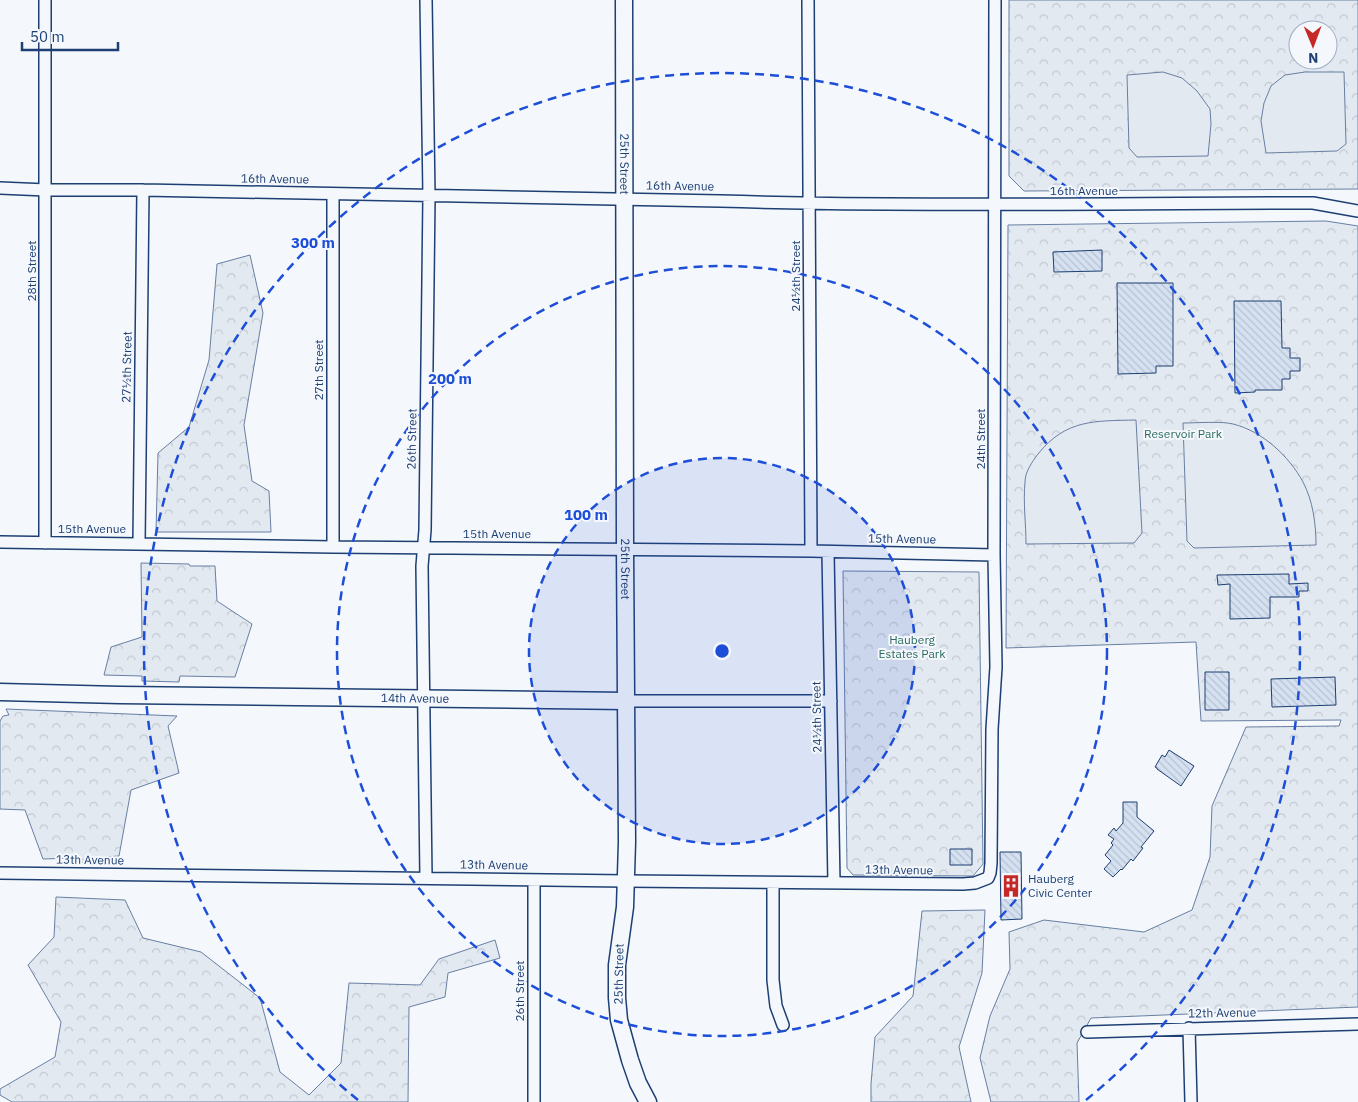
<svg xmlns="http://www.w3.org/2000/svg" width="1358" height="1102" font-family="'IBM Plex Sans',sans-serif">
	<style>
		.forest { fill: url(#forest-crowns); stroke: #687fa3; fill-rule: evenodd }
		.pitch { fill: #e3e9f0; stroke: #687fa3 }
		.building { fill: url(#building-back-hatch); stroke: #1d3f73 }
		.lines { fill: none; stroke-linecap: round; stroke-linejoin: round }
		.street-casing { stroke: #1d3f73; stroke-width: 14 }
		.secondary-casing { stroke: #1d3f73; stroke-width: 19 }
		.street { stroke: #f4f7fb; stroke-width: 11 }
		.secondary { stroke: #f4f7fb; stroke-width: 16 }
		.ring { fill: none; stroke: #1d4ed8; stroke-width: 2.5; stroke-dasharray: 9 6 }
		.labels { text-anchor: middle; stroke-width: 4; stroke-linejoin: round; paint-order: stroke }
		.street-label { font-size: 12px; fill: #1d3f73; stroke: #f4f7fb }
		.park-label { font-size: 12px; fill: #2c6c60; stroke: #f4f7fb }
		.poi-label { font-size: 12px; fill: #1d3f73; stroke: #f4f7fb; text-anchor: start }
		.centre { fill: #1d4ed8; stroke: #f4f7fb; stroke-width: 2.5 }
		.ring-label { font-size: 15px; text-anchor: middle; font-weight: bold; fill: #1d4ed8; stroke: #f4f7fb; stroke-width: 4; stroke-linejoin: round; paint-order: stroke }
	</style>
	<defs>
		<pattern id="forest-crowns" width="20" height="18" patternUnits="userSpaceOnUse" patternTransform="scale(1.25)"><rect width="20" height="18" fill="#e3e9f0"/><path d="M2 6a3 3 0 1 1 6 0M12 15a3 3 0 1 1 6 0" fill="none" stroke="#c2c9d1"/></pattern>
		<pattern id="building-back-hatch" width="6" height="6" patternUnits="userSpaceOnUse" patternTransform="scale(1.25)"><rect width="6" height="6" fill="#d5e0f0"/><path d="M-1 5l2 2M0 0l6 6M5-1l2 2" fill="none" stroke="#b6c1d1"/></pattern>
	</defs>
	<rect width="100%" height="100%" fill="#f4f7fb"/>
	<path class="forest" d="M1009,0h349v189l-334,2 -15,-15zM1298,30h30v30h-30z
		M1326,221l32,5v781l-267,11 -14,25 2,59h-88l-11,-44 10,-42 20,-47 -1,-37 35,-12 100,12 48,-22 18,-53 2,-51 34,-79 93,-1 2,-6 -140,1 -5,-79 -190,6 2,-423z
		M250,255l13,58 -19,112 8,56 17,10 2,41h-115l2,-79 31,-26 20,-67 8,-96z
		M141,563l48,1 1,2h25l2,35 35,23 -17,53 -55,-1 -1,6 -37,-1v-5l-38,-1 7,-28 31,-10z
		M843,571l136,1 4,292 -10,12 -120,-1 -6,-7z
		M6,709l171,7 -9,10 11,47 -48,17 -12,66 -14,1 -1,6 -30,-1 -1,-4 -30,1 -18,-49 -25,-1v-88l3,-5 6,-1z
		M56,897l69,3 18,38 58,14 59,46 20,74 29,23 32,-32 8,-80 71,2 19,-26 56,-19 5,18 -52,15 -3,24 -36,10 -1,95h-396l-12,-7v-6l55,-32 6,-35 -33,-57 26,-28z
		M985,910l-3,63 -23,74 12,55h-100v-18l4,-47 38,-41 9,-85z"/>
	<path class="pitch" d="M1163,72l19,6 15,13 13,18 1,15 -3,32 -71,1 -8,-9 -2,-73z
		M1305,72h39l2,72 -9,7 -71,2 -5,-32 3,-18 7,-17 14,-11z
		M1136,420l6,113 -8,10 -108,1c0,-20 -3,-42 -1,-62 0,-10 7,-20 13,-28 28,-35 57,-33 98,-34z
		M1183,423c14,0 39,-2 50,1 29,7 56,32 70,58 10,19 13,42 13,63l-122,3 -7,-7z"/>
	<path class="building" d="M1102,250v21l-48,1 -1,-20z
		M1117,283h56v83h-17v7l-38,1z
		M1234,301h47l1,47h8v10h10v13h-10v8h-8v11h-27v2l-20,1z
		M1289,574v10l19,-1v8h-9v6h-29v21l-40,1v-35l-12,1 -1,-10z
		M1205,672h24v38h-24z
		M1335,677l1,28 -64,2 -1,-28z
		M1169,750l25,16 -13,20 -24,-17v-1l-2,-1 7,-12 3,2z
		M1123,802h14v15l17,14 -13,16 2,1 -10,13 -2,-2 -9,11 -1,-1 -8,8 -9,-8 7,-8 -6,-6 8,-10 -2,-2 3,-4 -6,-4 6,-7 2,3 7,-8z
		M950,849h22v16h-22z
		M1000,852h21l1,67 -21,1z"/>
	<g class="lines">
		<defs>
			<path id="street" d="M808,0l3,551
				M0,188l46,2h97l577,11c197,6 395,2 593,2l45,8
				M333,194v353
				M0,542l333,5 478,4 183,4
				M45,543v-543
				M139,543l4,-353
				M828,552l6,331
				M627,701h204
				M0,873l626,8 337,3 12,-1 13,-5 2,-5 1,-10 1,-134 4,-62 -2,-112 1,-555
				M426,878l-4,-312 3,-36 4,-334 -3,-196
				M773,883v97l3,26 7,19
				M1189,1028l2,74
				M1087,1032l271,-8
				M534,1102v-222"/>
			<g id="secondary">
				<path id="s1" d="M624,0l1,549 2,293 -2,65 -8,58v33l2,22 11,40 8,23 10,19"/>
				<path id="s2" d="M0,692l120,3 507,6"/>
			</g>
		</defs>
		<use href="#street" class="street-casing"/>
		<use href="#secondary" class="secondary-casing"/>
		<use href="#street" class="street"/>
		<use href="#secondary" class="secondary"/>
	</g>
	<circle cx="722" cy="651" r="193" fill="#1d4ed8" fill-opacity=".12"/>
	<g class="ring">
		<circle cx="722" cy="651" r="193"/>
		<circle cx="722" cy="651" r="385"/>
		<path d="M358 1100A578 578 0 1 1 1086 1100"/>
	</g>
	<defs>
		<symbol id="building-bare" viewBox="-9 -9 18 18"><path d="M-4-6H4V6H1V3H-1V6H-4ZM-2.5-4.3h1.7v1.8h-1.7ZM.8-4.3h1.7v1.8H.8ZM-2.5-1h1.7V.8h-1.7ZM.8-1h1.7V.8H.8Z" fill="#c62828" stroke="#f4f7fb" stroke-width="2.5" paint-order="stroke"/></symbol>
	</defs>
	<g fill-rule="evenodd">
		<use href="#building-bare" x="995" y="870" width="32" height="32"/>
	</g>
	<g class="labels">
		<g class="street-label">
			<text dy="4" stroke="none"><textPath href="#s1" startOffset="164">25th Street</textPath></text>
			<text transform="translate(275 179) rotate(1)" y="4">16th Avenue</text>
			<text transform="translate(680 186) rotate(1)" y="4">16th Avenue</text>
			<text x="1084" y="195">16th Avenue</text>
			<text transform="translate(32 271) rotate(-90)" y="4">28th Street</text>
			<text transform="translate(796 276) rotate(-90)" y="4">24½th Street</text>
			<text transform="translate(127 367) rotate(-89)" y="4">27½th Street</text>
			<text transform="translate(319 370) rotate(-90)" y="4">27th Street</text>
			<text transform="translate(412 439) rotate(-89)" y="4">26th Street</text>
			<text transform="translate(981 439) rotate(-90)" y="4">24th Street</text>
			<text x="92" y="533">15th Avenue</text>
			<text x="497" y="538">15th Avenue</text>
			<text transform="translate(902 539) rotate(1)" y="4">15th Avenue</text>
			<text dy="4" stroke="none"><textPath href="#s1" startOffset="569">25th Street</textPath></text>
			<text dy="4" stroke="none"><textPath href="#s2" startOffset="415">14th Avenue</textPath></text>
			<text transform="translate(817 717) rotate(-91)" y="4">24½th Street</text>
			<text transform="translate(90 860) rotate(1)" y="4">13th Avenue</text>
			<text transform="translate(494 865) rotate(1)" y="4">13th Avenue</text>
			<text transform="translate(899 870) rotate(1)" y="4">13th Avenue</text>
			<text transform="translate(619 974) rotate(-89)" y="4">25th Street</text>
			<text transform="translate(520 991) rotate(-90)" y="4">26th Street</text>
			<text transform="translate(1222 1013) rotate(-1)" y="4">12th Avenue</text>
		</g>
		<g class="park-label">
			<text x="1183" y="438">Reservoir Park</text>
			<text x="912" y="644">Hauberg<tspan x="912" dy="14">Estates Park</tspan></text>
		</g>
		<g class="poi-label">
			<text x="1028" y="883">Hauberg<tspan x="1028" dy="14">Civic Center</tspan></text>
		</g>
	</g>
	<circle cx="722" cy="651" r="8" class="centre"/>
	<g class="ring-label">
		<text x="313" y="248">300 m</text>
		<text x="450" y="384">200 m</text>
		<text x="586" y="520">100 m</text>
	</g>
	<g transform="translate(1313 45) rotate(179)"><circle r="24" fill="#f4f7fb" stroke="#9eadc5"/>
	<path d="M0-4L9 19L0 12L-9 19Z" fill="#c62828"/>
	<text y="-8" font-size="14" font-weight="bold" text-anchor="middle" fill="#1d3f73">N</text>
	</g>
	<path d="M22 42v8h96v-8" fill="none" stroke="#1d3f73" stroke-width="2.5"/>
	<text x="30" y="42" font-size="15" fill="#1d3f73" stroke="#f4f7fb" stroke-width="4" paint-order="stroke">50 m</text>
</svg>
